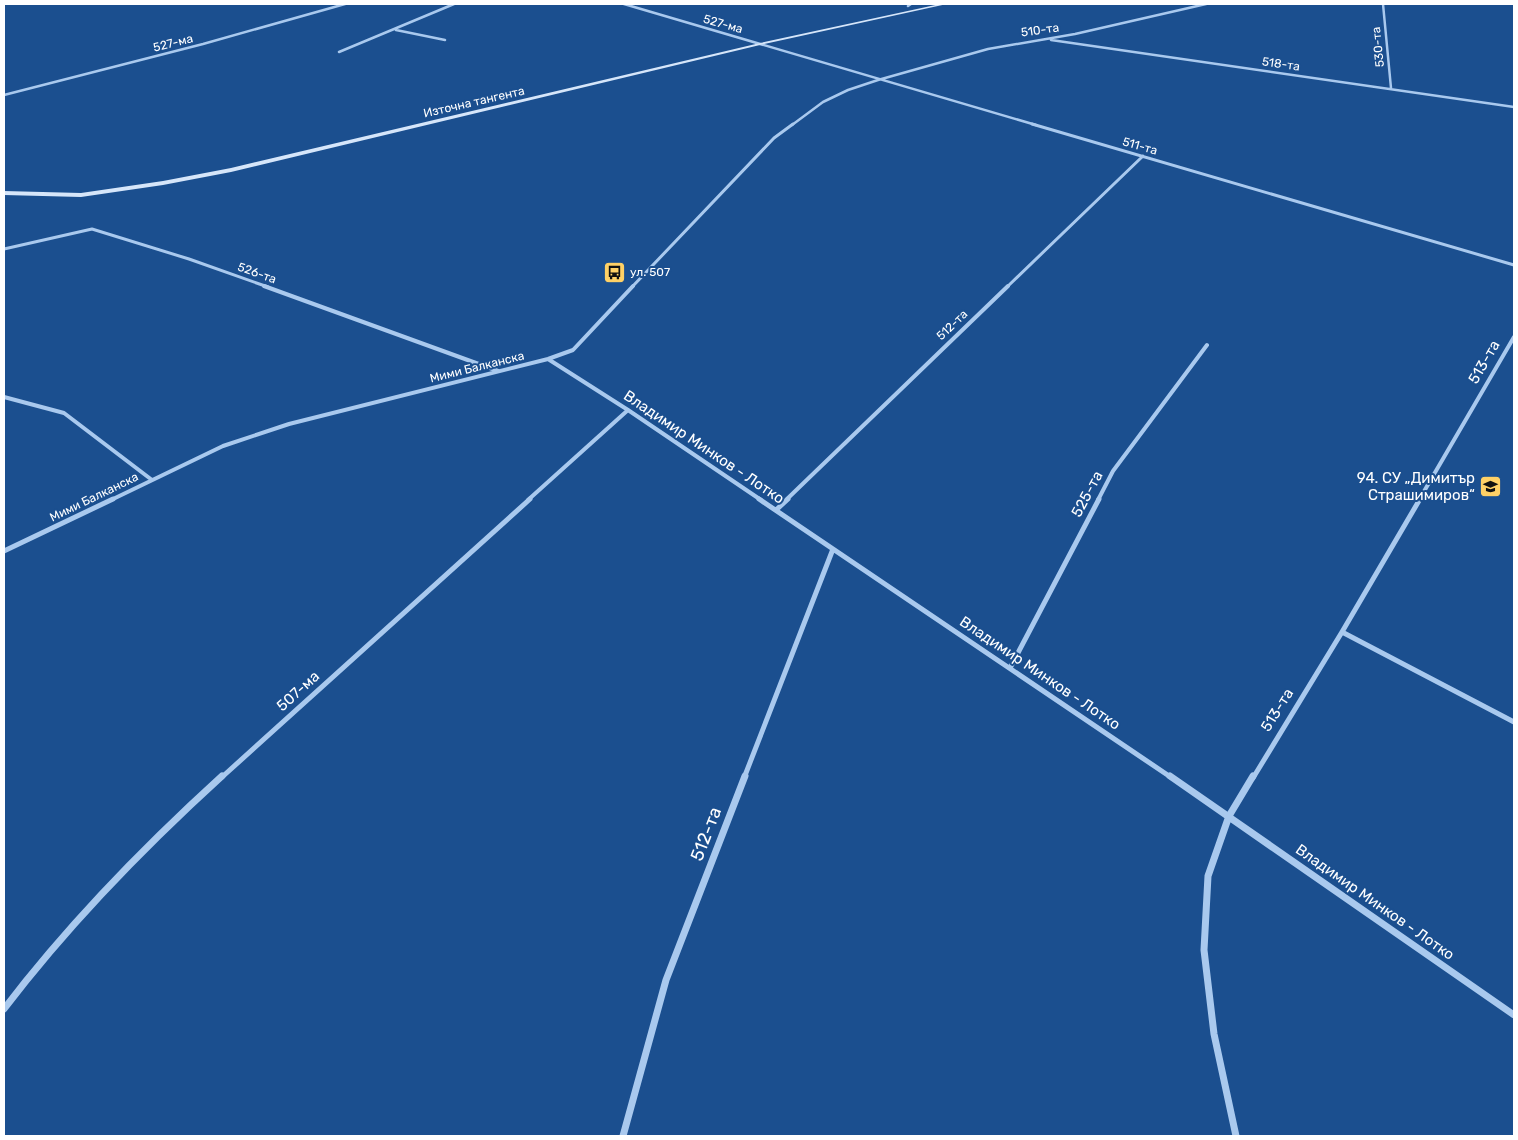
<svg xmlns="http://www.w3.org/2000/svg" width="1518" height="1140" font-family="Rubik,sans-serif">
	<style>
		.lines { fill: none; stroke-linecap: round; stroke-linejoin: round }
		.street-far4 { stroke: #a9c9ee; stroke-width: 2.5 }
		.street-far3 { stroke: #a9c9ee; stroke-width: 3 }
		.street-far2 { stroke: #a9c9ee; stroke-width: 4 }
		.street-far1 { stroke: #a9c9ee; stroke-width: 5 }
		.street { stroke: #a9c9ee; stroke-width: 7 }
		.secondary { fill: #d6e6fa; fill-rule: evenodd }
		.labels { text-anchor: middle; stroke-width: 4; stroke-linejoin: round; paint-order: stroke }
		.far-street-label { font-size: 12px; fill: #fff; stroke: #1b4f8f }
		.far-poi-label { font-size: 12px; fill: #fff; stroke: #1b4f8f; text-anchor: start }
		.street-label { font-size: 15px; fill: #fff; stroke: #1b4f8f }
		.poi-label { font-size: 15px; fill: #fff; stroke: #1b4f8f; text-anchor: end }
		.near-street-label { font-size: 18px; fill: #fff; stroke: #1b4f8f }
	</style>
	<rect width="100%" height="100%" fill="#1b4f8f"/>
	<g class="lines">
		<path class="street-far4" d="M624,4l412,121
			M1383,4l8,84
			M908,6l3,-2
			M396,30l49,10
			M1051,40l463,67
			M339,52l115,-48
			M4,95l199,-51 142,-40
			M792,125l31,-23 25,-12 30,-10 110,-31 87,-15 131,-30"/>
		<path class="street-far3" d="M1032,124l482,141
			M4,249l88,-20 97,30 79,28
			M632,287l142,-149 19,-14
			M1007,287l136,-131"/>
		<path class="street-far2" d="M264,286l234,85
			M548,359l80,51 133,90
			M4,397l60,16 88,67
			M111,500l112,-54 66,-22 259,-65 25,-9 60,-64
			M528,500l100,-90
			M786,500l222,-214
			M1098,500l15,-29 94,-126
			M1419,500l95,-163"/>
		<path class="street-far1" d="M759,499l413,279
			M776,510l12,-11
			M4,551l109,-52
			M1342,632l172,90
			M1010,668l89,-169
			M221,778l309,-279
			M744,778l89,-229
			M1253,778l89,-146 78,-133"/>
		<path class="street" d="M1170,776l344,239
			M4,1009c64,-84 140,-162 218,-233
			M623,1136l43,-156 79,-204
			M1236,1136l-22,-102 -10,-84 4,-74 21,-60 24,-40"/>
		<path class="secondary" d="M940,4h7l-187,41 -529,127 -68,13 -82,12 -77,-2v-4l77,2 82,-12 68,-13 529,-125z"/>
	</g>
	<defs>
		<symbol id="bus-square" viewBox="-11 -11 22 22"><rect x="-9" y="-9" width="18" height="18" rx="4" fill="#ffd166" stroke="#1b4f8f"/><path d="M-5-6H5V4H4V6H2V4H-2V6H-4V4H-5ZM-3.5-4V0h7V-4ZM-3.5 1.2v1.5H-2V1.2ZM2 1.2v1.5H3.5V1.2Z" fill="#111"/></symbol>
		<symbol id="school-square" viewBox="-11 -11 22 22"><rect x="-9" y="-9" width="18" height="18" rx="4" fill="#ffd166" stroke="#1b4f8f"/><path d="M0-5L7-2L0 1L-7-2ZM-4 1L0 2.5L4 1V4Q0 6-4 4Z" fill="#111"/></symbol>
	</defs>
	<g fill-rule="evenodd">
		<use href="#bus-square" x="602" y="260" width="25" height="25"/>
		<use href="#school-square" x="1478" y="474" width="25" height="25"/>
	</g>
	<g class="labels">
		<g class="far-street-label">
			<text transform="translate(723 24) rotate(16)" y="4">527-ма</text>
			<text transform="translate(1040 30) rotate(-8)" y="4">510-та</text>
			<text transform="translate(173 43) rotate(-14)" y="4">527-ма</text>
			<text transform="translate(1378 47) rotate(-96)" y="4">530-та</text>
			<text transform="translate(1281 64) rotate(8)" y="4">518-та</text>
			<text transform="translate(474 102) rotate(-13)" y="4">Източна тангента</text>
			<text transform="translate(1140 146) rotate(16)" y="4">511-та</text>
			<text transform="translate(257 273) rotate(20)" y="4">526-та</text>
			<text transform="translate(952 325) rotate(-44)" y="4">512-та</text>
			<text transform="translate(477 367) rotate(-14)" y="4">Мими Балканска</text>
			<text transform="translate(94 497) rotate(-26)" y="4">Мими Балканска</text>
		</g>
		<g class="far-poi-label">
			<text x="630" y="276">ул. 507</text>
		</g>
		<g class="street-label">
			<text transform="translate(1484 362) rotate(-60)" y="5">513-та</text>
			<text transform="translate(704 447) rotate(34)" y="5">Владимир Минков - Лотко</text>
			<text transform="translate(1087 494) rotate(-62)" y="5">525-та</text>
			<text transform="translate(1040 673) rotate(34)" y="5">Владимир Минков - Лотко</text>
			<text transform="translate(298 691) rotate(-42)" y="5">507-ма</text>
			<text transform="translate(1277 710) rotate(-58)" y="5">513-та</text>
			<text transform="translate(1375 902) rotate(35)" y="5">Владимир Минков - Лотко</text>
		</g>
		<g class="poi-label">
			<text x="1475" y="483">94. СУ „Димитър<tspan x="1475" dy="17">Страшимиров“</tspan></text>
		</g>
		<g class="near-street-label">
			<text transform="translate(706 834) rotate(-69)" y="6">512-та</text>
		</g>
	</g>
	<rect width="1518" height="1140" fill="none" stroke="#ffffff" stroke-width="10"/>
</svg>
